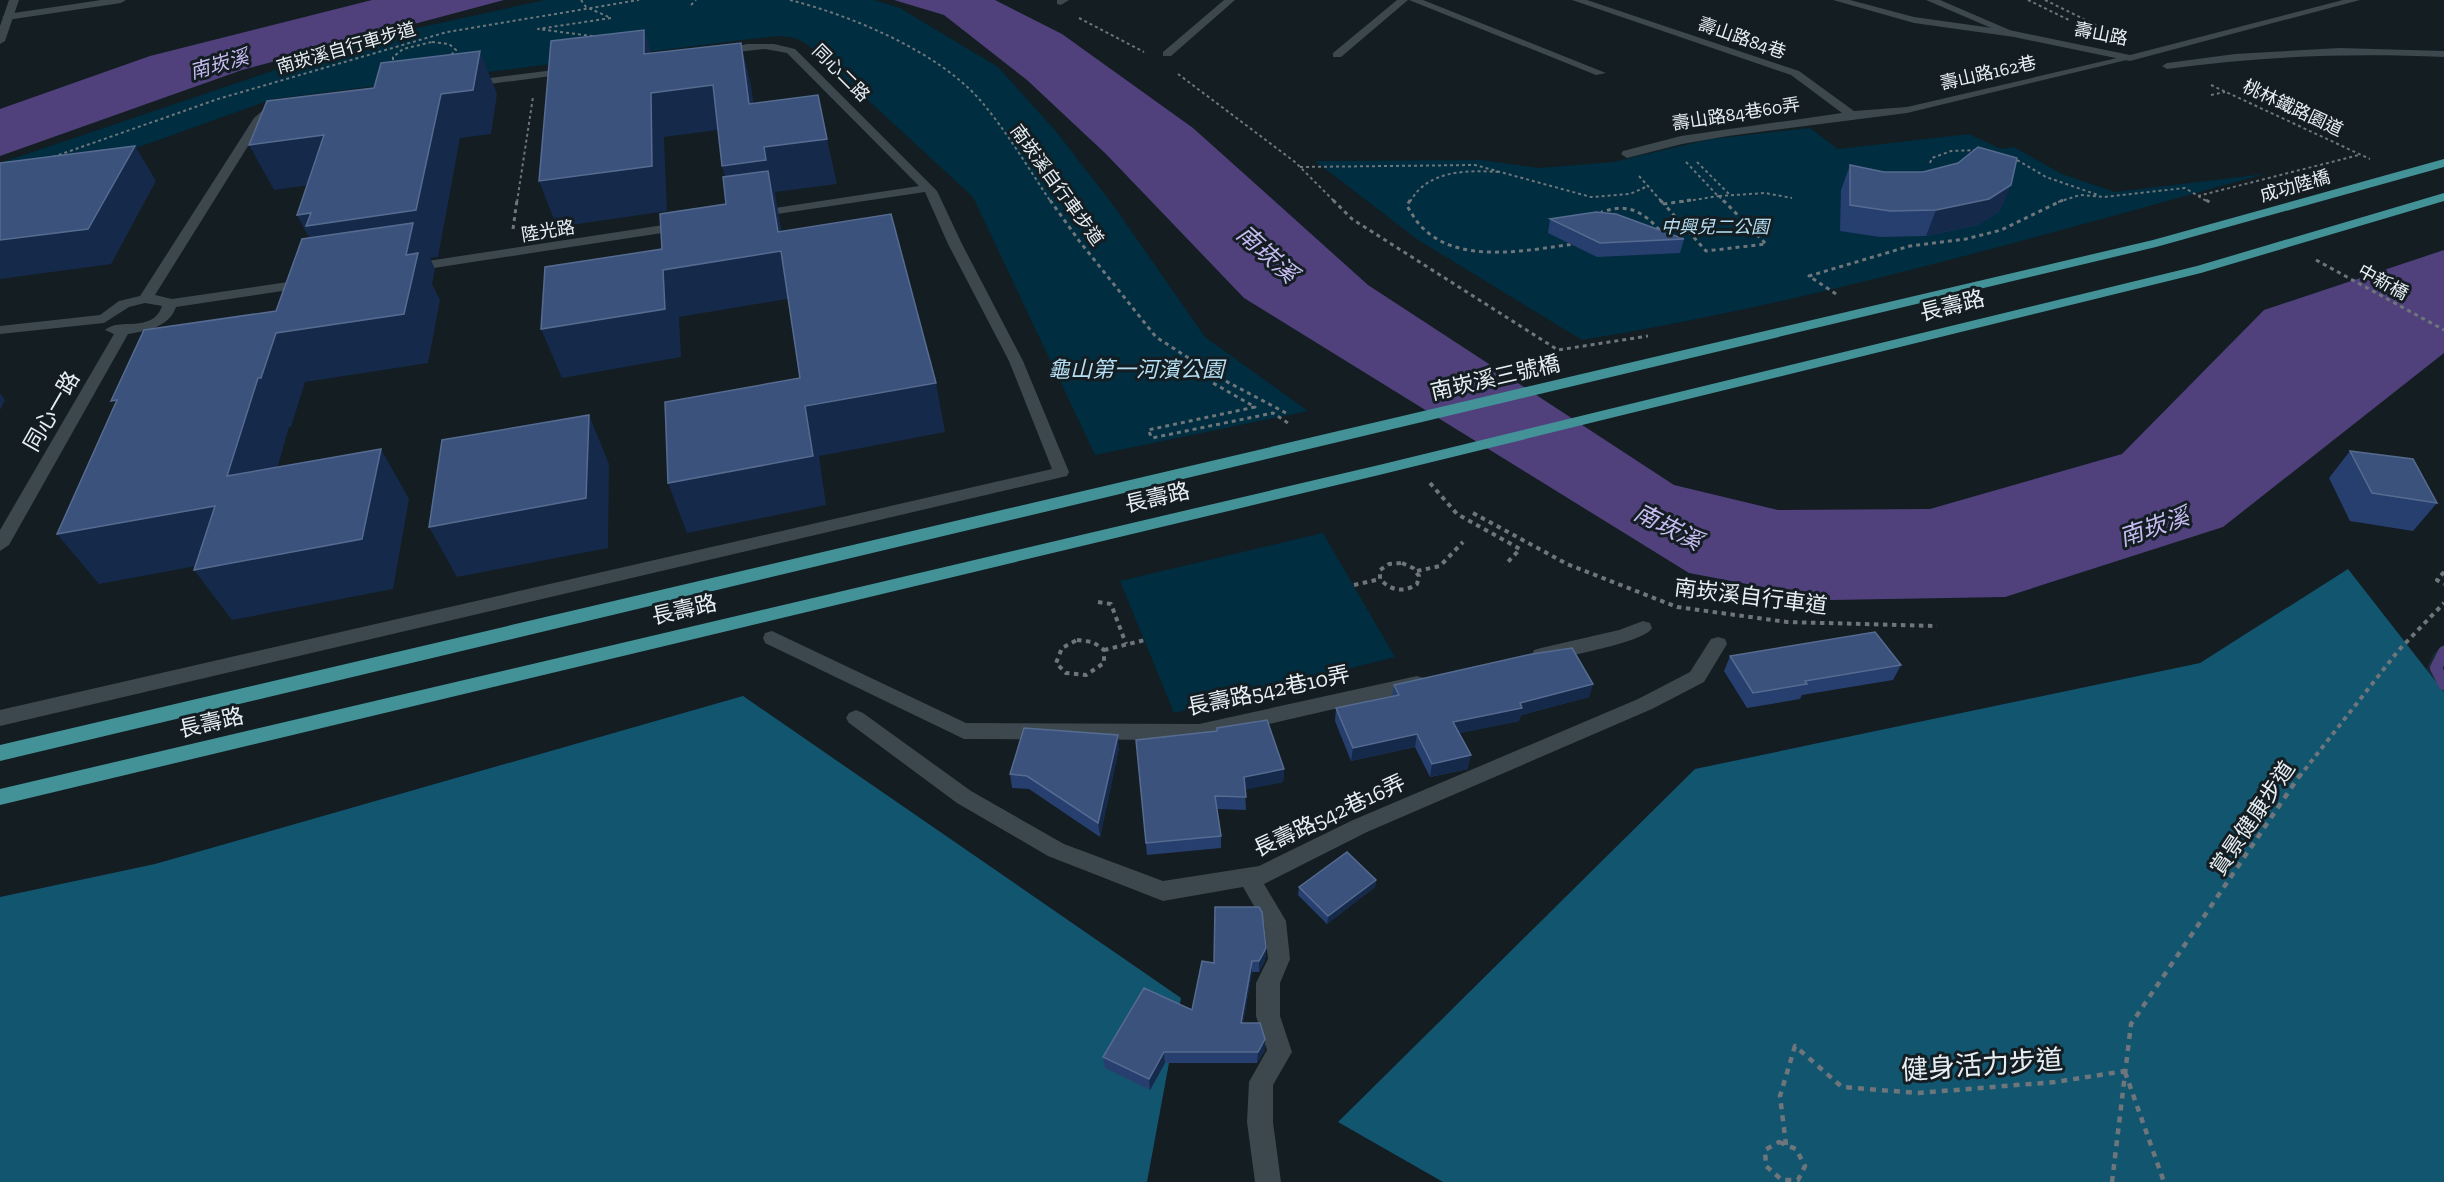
<svg xmlns="http://www.w3.org/2000/svg" width="2444" height="1182" font-family="'Zilla Slab','Noto Sans TC',serif">
	<style>
		.built { fill: #172830 }
		.green { fill: #002d3f }
		.forest { fill: #12556f }
		.water { fill: #50417c }
		.lines { fill: none; stroke-linecap: round; stroke-linejoin: round }
		.stream { stroke: #50417c; stroke-width: 12 }
		.path-far3 { stroke: #6e767b; stroke-width: 2; stroke-dasharray: 3 3; stroke-linecap: butt }
		.path-far2 { stroke: #6e767b; stroke-width: 3; stroke-dasharray: 4 4; stroke-linecap: butt }
		.path-far1 { stroke: #6e767b; stroke-width: 4; stroke-dasharray: 4.5 4.5; stroke-linecap: butt }
		.path { stroke: #6e767b; stroke-width: 4.5; stroke-dasharray: 6 6; stroke-linecap: butt }
		.lane { fill: #3c484e; fill-rule: evenodd }
		.street { fill: #3c484e; fill-rule: evenodd }
		.primary { fill: #439297; fill-rule: evenodd }
		.wall { fill: #263f6f }
		.shaded-wall { fill: #152a4a }
		.building { fill: #3b527d; stroke: #566b90; stroke-width: 1.5 }
		.labels { text-anchor: middle; stroke-width: 6; stroke-linejoin: round; paint-order: stroke }
		.far-street-label { font-size: 18px; fill: #e8eff3; stroke: #131d22 }
		.far-park-label { font-size: 18px; font-style: italic; fill: #b6def2; stroke: #131d22 }
		.far-water-label { font-size: 20px; font-style: italic; fill: #c6bcf2; stroke: #131d22 }
		.street-label { font-size: 22px; fill: #e8eff3; stroke: #131d22 }
		.park-label { font-size: 22px; font-style: italic; fill: #b6def2; stroke: #131d22 }
		.water-label { font-size: 24px; font-style: italic; fill: #c6bcf2; stroke: #131d22 }
		.near-street-label { font-size: 27px; fill: #e8eff3; stroke: #131d22 }
	</style>
	<rect width="100%" height="100%" fill="#131d22"/>
	<path class="built" d="M2444,644v48l-18,-22 7,-16z"/>
	<path class="green" d="M545,0h329l26,8 98,59 57,63 59,76 91,131 103,74 -213,44 -122,-258 -166,-153 -12,-6 -15,-2 -21,2 -486,61 -273,98v-34l272,-92 136,-41z
		M1810,128l28,21 131,-15 32,15 13,-2 48,27 53,18 150,-18c-227,62 -450,128 -683,166l-164,-100 -103,-79 167,-1 57,8 74,-6 98,-23z
		M1323,533l72,124 -221,56 -54,-132z"/>
	<path class="forest" d="M2348,569l96,123v490h-1001l-105,-60 357,-353 505,-106z
		M743,696l438,302 -34,184h-1147v-285l155,-33z"/>
	<path class="water" d="M372,0h132l-262,70 -242,86v-47l150,-53z
		M894,0h101l67,34 131,94 175,157 306,200 104,25 152,-1 192,-55 142,-144 180,-60v103l-221,174 -218,70 -174,3 -142,-27 -445,-275 -138,-144 -79,-74 -83,-65z"/>
	<g class="lines">
		<path class="stream" d="M2444,652l-8,16 8,16"/>
		<path class="path-far3" d="M581,0l5,7 25,11 -73,11 61,8
			M790,0c62,16 147,51 190,100 26,30 48,68 71,102
			M2028,0l43,21
			M2045,0l53,26
			M691,5l5,-5
			M1079,18l65,34
			M432,42l17,2 7,6c-15,17 -43,22 -63,11v-4l10,-8z
			M1178,74l117,88 40,40
			M2211,85l159,74
			M2211,95l14,-3
			M53,157l165,-58 229,-67 192,-32
			M2012,157l34,20 52,18
			M1686,162l32,34
			M1697,162l33,33
			M1930,163l2,-5 19,-7 27,-1
			M1300,167l175,-2 116,32 39,-3 18,-8
			M1639,176l23,26
			M1719,196l5,6
			M1719,196l46,-3 27,5
			M2198,196l161,-41
			M517,202l16,-105
			M1410,202c17,-32 57,-32 89,-30
			M1681,202l38,-6
			M2058,202l22,-7 24,2 81,-9 23,14"/>
		<path class="path-far2" d="M1050,200l30,42 76,95 62,40 68,36
			M1333,200l19,19 206,131 90,-14
			M1410,200l-3,6c4,6 8,14 13,19 36,41 108,25 154,19
			M1660,200l4,4
			M1691,200l-27,4 42,47 60,-7 -43,-44
			M2206,200l5,3
			M1602,215v-3c27,-10 43,1 60,21
			M513,229l4,-29
			M1661,233l25,-3
			M2316,260l128,70
			M1836,294l-27,-18 101,-30 56,-7 35,-9 62,-30
			M1218,377l-5,6 42,24 -107,23 4,8 121,-25 15,10"/>
		<path class="path-far1" d="M1430,483l27,31 63,35 -15,16
			M1473,513l94,51 110,43 110,15 150,4
			M1402,563l11,5 6,8 -2,8c-13,9 -26,7 -37,-5v-9l9,-6z
			M1417,571l23,-5 23,-24
			M2444,572l-7,8 7,4
			M1354,585l26,-6
			M1098,602l13,2 15,40
			M1077,640l16,2 11,8v13l-18,12 -20,-2 -10,-10 6,-15z
			M1104,650l41,-10
			M2299,777l99,-126 46,-48"/>
		<path class="path" d="M2125,1072l39,110
			M1779,1142l17,7 9,17 -7,14h-16l-16,-14 -1,-16z
			M1786,1145l-6,-49 15,-50 47,41 76,6 137,-11 70,-11
			M2112,1182l19,-158 169,-249"/>
		<path class="lane" d="M101,0h25l-5,3 -114,17 -5,-3 5,-3z
			M1057,0h12l-8,5 -4,-1z
			M1224,0h11l-64,56h-8v-4z
			M1397,0h11l-67,57h-8v-4z
			M1409,0h14l183,73 -10,2z
			M1572,0h15l212,71 55,40 53,-4 223,-52 5,3 -228,55 -179,23 -46,8 -55,14 -6,-4 2,-3 58,-15 161,-23 -51,-38z
			M1926,0h14l79,34 -9,2z
			M2340,48l104,3v6c-93,-4 -185,-1 -277,12l-5,-3 5,-3 68,-9z
			M1643,621l7,2 2,5c-8,15 -91,29 -111,34l-7,-2 -2,-5 2,-5 7,-2 78,-18z
			M772,631l194,92 233,1 218,-48 7,2 3,5 -3,5 -7,2 -218,50 -235,-1 -199,-96 -2,-5 2,-5z
			M1718,637l7,2 2,5 -23,38 -52,27 -285,123 -103,52 22,37 4,38 -10,24v33l12,36 -19,33v37l8,60h-26l-8,-60 2,-40 18,-32 -11,-34v-33l12,-24 -4,-36 -21,-36 -80,14 -115,-45 -91,-53 -108,-80 -3,-5 3,-5 7,-3 7,3 108,78 93,53 99,37 96,-15 94,-46 285,-121 52,-27 21,-33z"/>
		<path class="street" d="M9,0h10l-14,41 -5,3v-18z
			M1833,0h17l64,17 100,14 116,24 213,-55h17l-230,61 -116,-24 -100,-14z
			M747,44h27l21,5 142,142 25,53 61,117 46,111 -2,4 -1067,250v-16l1052,-241 -43,-108 -61,-117 -23,-52 -175,26 -1,-3 6,-4 164,-25 -132,-133 -22,-4 -45,5 -5,-3z
			M570,68l4,1v4l-107,14 -6,-3 6,-3z
			M282,105l6,3 -18,7 -7,7 -108,173 17,4 137,-20 7,4 -7,4 -133,20c-7,20 -29,24 -48,27l-119,211 -9,6v-21l114,-196 -9,-4c13,-13 48,4 57,-24l-17,-3 -16,4 -25,16 -104,11v-8l100,-11 19,-14 21,-5 114,-178 8,-7z
			M683,222l7,4 -2,3 -280,43 -7,-4 7,-4z"/>
		<path class="primary" d="M2444,159v8l-288,80 -2156,514v-16l2153,-505z
			M2444,193v8l-243,72 -822,202 -1379,330v-16l1379,-324 818,-199z"/>
	</g>
	<path class="wall" d="M1850,165l150,46 -22,14 -52,11 -46,1 -40,-6 1,-41z
		M1550,219l134,20 -4,14 -83,4 -49,-24z
		M2350,451l87,52 -24,28 -63,-10 -21,-43z
		M1730,656l171,9 -8,15 -91,15 -2,4 -53,9 -23,-37z
		M1593,684l-4,13 -68,18 -2,6 -60,12 9,36 -38,8 -15,-30 -64,14 -16,-40 1,-13 56,-11 2,-12z
		M1217,731l67,38 -1,13 -38,7 1,21 -29,-1 4,27v12l-74,7 -11,-115z
		M1119,748l-19,89 -71,-48 -17,-1 -2,-14z
		M1376,880l-1,7 -48,37 -29,-29 1,-8z
		M1266,948l-1,12 -6,12h-7l-9,51 22,27 -8,13h-92l-15,27 -45,-22 -2,-11 89,-47 22,-47z"/>
	<path class="shaded-wall" d="M644,30l13,42 56,13 12,44 -61,8 3,74 -110,16 -18,-46 112,-88 -7,-39z
		M741,43l10,42 9,63 -11,-44z
		M480,51l17,43 -6,40 -31,4 -22,119 -8,1 5,11 -3,15 8,16 -12,63 -123,19 -14,45h-2l-28,99 -34,-50 31,-98 18,-45 46,-71 -25,-47 144,-121z
		M324,135l22,45 -72,10 -25,-45z
		M827,139l10,45 -62,8 2,13 2,12 11,62 -12,-47 -43,-20 -13,-46 42,-19z
		M135,146l21,35 -45,83 -111,15v-39z
		M2011,185l-11,26 -22,14 -52,11 10,-26z
		M781,251l12,47 -114,19 2,40 -119,21 -21,-49 122,-59z
		M936,383l9,49 -126,24 7,49 -139,28 -19,-50 137,-77z
		M0,393l5,7 -5,10z
		M589,415l20,49 -1,84 -151,29 -28,-50z
		M381,449l28,50 -16,90 -161,31 -38,-50z
		M215,506l35,50 -151,28 -42,-50z
		M1593,684l-4,13 -68,18 -2,6 -68,14 2,-13 67,-19z
		M1417,734l-2,13 -64,14 2,-13z
		M1118,735l1,13 -19,89 -2,-14z
		M1471,755l-3,14 -38,8 2,-13z
		M1284,769l-1,13 -39,8v-13z
		M1376,880l-1,7 -48,37 1,-8z
		M1266,948l-1,12 -6,12v-11z
		M1252,961v11l-11,62v-11z
		M1265,1039v11l-8,13 1,-11z
		M1164,1052l1,11 -15,27 -1,-11z"/>
	<path class="building" d="M644,30v24l97,-11 8,61 69,-9 9,44 -63,8 2,13 -44,6 -9,-81 -62,8 1,73 -113,15 12,-140z
		M480,51l-7,39 -32,4 -25,116 -110,16 5,-13 -14,2 27,-80 -75,10 18,-44 107,-13 7,-25z
		M135,146l-47,83 -88,11v-77z
		M1978,147l39,11 -6,27 -22,14 -53,11 -46,1 -40,-6v-40l34,7h39l35,-9z
		M768,171l10,61 113,-18 45,169 -131,23 8,50 -145,27 -3,-81 135,-24 -19,-127 -118,19 2,39 -124,20 4,-62 117,-18 -2,-35 66,-10 -3,-27z
		M1596,212l20,2 68,25 -84,4 -50,-24z
		M413,223l-7,32 12,-2 -14,61 -128,19 -15,45h-3l-31,98 154,-27 -19,90 -168,31 21,-64 -158,28 60,-134 -6,1 33,-71 132,-19 26,-72z
		M589,415l-3,83 -157,29 13,-87z
		M2350,451l63,8 24,44 -65,-10z
		M1875,632l26,33 -96,16 2,3 -54,9 -23,-37z
		M1572,648l21,36 -73,19 2,5 -69,14 18,33 -39,9 -15,-30 -64,14 -17,-40 63,-13 -5,-10 138,-31z
		M1267,720l17,49 -40,8 2,20 -31,-1 6,40 -75,7 -10,-103 81,-9v-3z
		M1024,728l94,7 -20,88 -71,-47 -17,-2z
		M1347,852l29,28 -48,36 -29,-29z
		M1215,907h44l3,5 4,36 -7,13h-7l-11,62h19l5,16 -7,13h-94l-15,27 -46,-22 41,-69 48,22 10,-49 12,2z"/>
	<g class="labels">
		<g class="far-street-label">
			<text transform="translate(2101 34) rotate(11)" y="6">壽山路</text>
			<text transform="translate(1742 38) rotate(19)" y="6">壽山路84巷</text>
			<text transform="translate(346 48) rotate(-16)" y="6">南崁溪自行車步道</text>
			<text transform="translate(841 73) rotate(45)" y="6">同心二路</text>
			<text transform="translate(1988 73) rotate(-13)" y="6">壽山路162巷</text>
			<text transform="translate(2293 108) rotate(25)" y="6">桃林鐵路園道</text>
			<text transform="translate(1736 114) rotate(-9)" y="6">壽山路84巷60弄</text>
			<text transform="translate(1057 185) rotate(54)" y="6">南崁溪自行車步道</text>
			<text transform="translate(2295 186) rotate(-16)" y="6">成功陸橋</text>
			<text transform="translate(548 231) rotate(-9)" y="6">陸光路</text>
			<text transform="translate(2383 282) rotate(29)" y="6">中新橋</text>
		</g>
		<g class="far-park-label">
			<text x="1715" y="233">中興兒二公園</text>
		</g>
		<g class="far-water-label">
			<text transform="translate(219 64) rotate(-16)" y="7">南崁溪</text>
		</g>
		<g class="street-label">
			<text transform="translate(1952 305) rotate(-14)" y="8">長壽路</text>
			<text transform="translate(1495 377) rotate(-13)" y="8">南崁溪三號橋</text>
			<text transform="translate(51 411) rotate(-60)" y="8">同心一路</text>
			<text transform="translate(1157 497) rotate(-13)" y="8">長壽路</text>
			<text transform="translate(1751 596) rotate(7)" y="8">南崁溪自行車道</text>
			<text transform="translate(684 609) rotate(-13)" y="8">長壽路</text>
			<text transform="translate(1268 690) rotate(-12)" y="8">長壽路542巷10弄</text>
			<text transform="translate(211 722) rotate(-13)" y="8">長壽路</text>
			<text transform="translate(1329 815) rotate(-25)" y="8">長壽路542巷16弄</text>
			<text transform="translate(2252 818) rotate(-56)" y="8">賞景健康步道</text>
		</g>
		<g class="park-label">
			<text x="1136" y="377">龜山第一河濱公園</text>
		</g>
		<g class="water-label">
			<text transform="translate(1267 254) rotate(42)" y="8">南崁溪</text>
			<text transform="translate(1668 527) rotate(27)" y="8">南崁溪</text>
			<text transform="translate(2154 527) rotate(-19)" y="8">南崁溪</text>
		</g>
		<g class="near-street-label">
			<text transform="translate(1982 1065) rotate(-4)" y="9">健身活力步道</text>
		</g>
	</g>
</svg>
